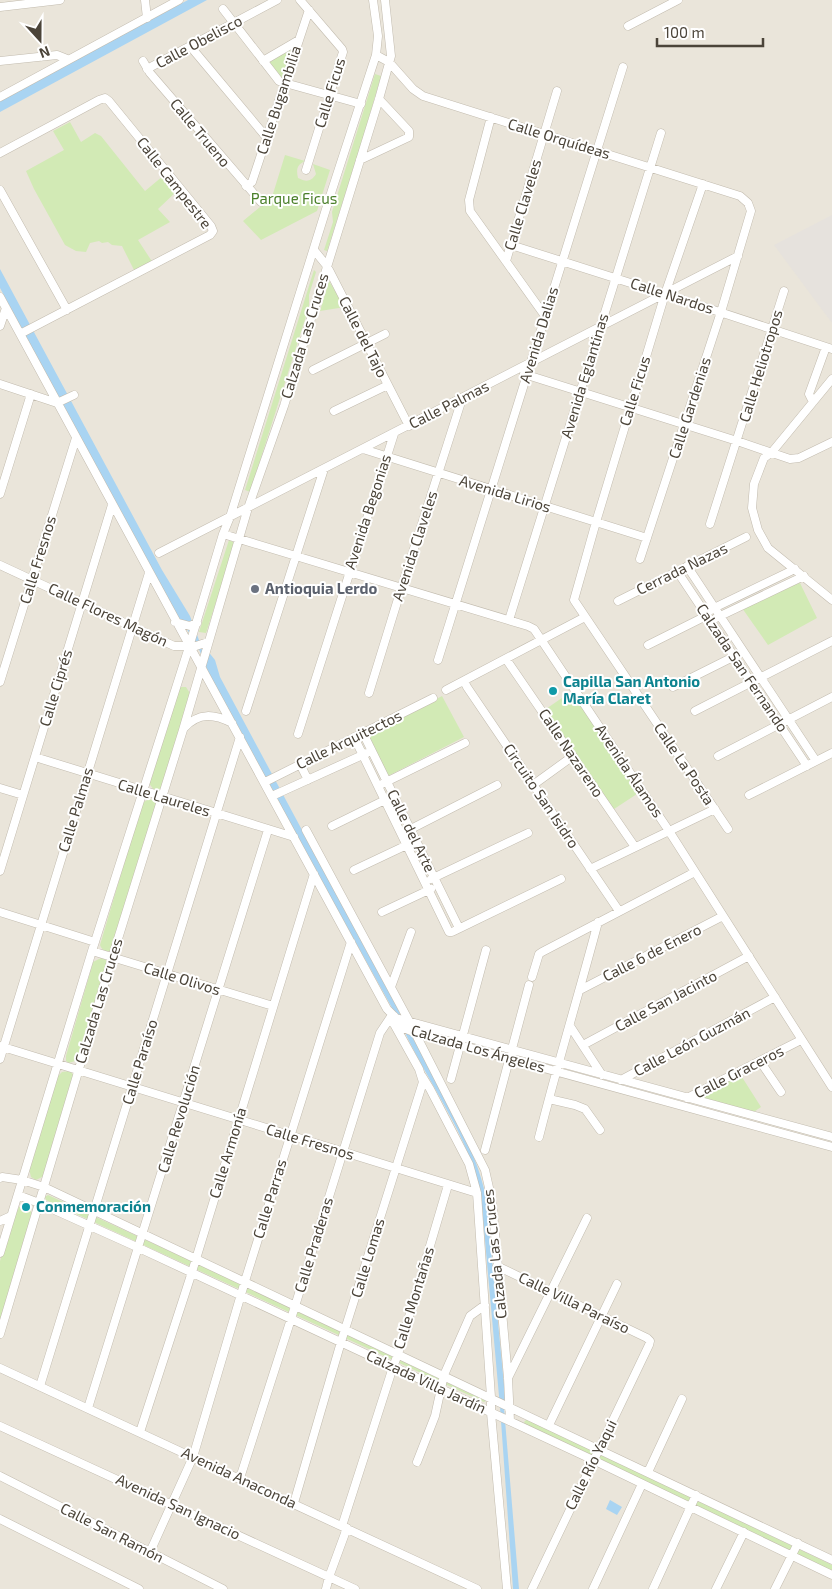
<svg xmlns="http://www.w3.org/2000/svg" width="832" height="1589" font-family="'Exo 2',sans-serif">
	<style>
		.residential { fill: #eae5da }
		.industrial { fill: #e6e2dd }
		.green { fill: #d2eab5 }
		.water { fill: #a9d4f2 }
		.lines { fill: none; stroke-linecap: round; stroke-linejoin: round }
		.minor-casing { stroke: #c2bbae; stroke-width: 9 }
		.minor { stroke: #fff; stroke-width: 8 }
		.worship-dot { fill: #6b7280; stroke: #fff; stroke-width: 2 }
		.culture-dot { fill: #0f9aa8; stroke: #fff; stroke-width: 2 }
		.labels { text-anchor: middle; stroke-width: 4; stroke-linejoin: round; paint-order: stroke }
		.street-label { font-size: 15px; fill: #4b4439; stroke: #fff }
		.park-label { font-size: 15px; fill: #4a7f2a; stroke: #fff }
		.worship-label { font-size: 15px; font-weight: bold; fill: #5b616d; stroke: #fff; text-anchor: start }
		.culture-label { font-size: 15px; font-weight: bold; fill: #0d838f; stroke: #fff; text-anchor: start }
	</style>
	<rect width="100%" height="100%" fill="#f6f3ec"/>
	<path class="residential" d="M0,0h832v1589h-832z"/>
	<path class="industrial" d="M832,215v108l-58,-78z"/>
	<path class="green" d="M298,41l-14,42 -20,-22z
		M375,74l6,2 -18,62 -36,113 -3,-1 9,-28 -1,-10z
		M70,122l11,20 14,-9 6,3 44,55 18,-15 14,15 -19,18 12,13 -32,18 15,23 -18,9 -13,-26 -10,-1 -4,-3 -6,1 -3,-2 -9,2 -4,9 -10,-1 -11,-6 -31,-56 -8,-18 38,-21 -11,-19z
		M285,155l20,6c-8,4 -9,8 -7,17 8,4 13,4 18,-4l-3,-10 17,6 -13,41 -56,29 -18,-19 29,-24z
		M314,270l2,2 -7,23v12l-59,185 -5,-2z
		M329,281l16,26 -25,4z
		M229,540l6,3 -29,90 -7,-1z
		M800,583l17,35 -49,27 -26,-37 45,-22z
		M181,687h5l5,8 -28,92 -5,3h-4l-6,-8 29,-92z
		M572,691l68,101 -29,19 -68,-100z
		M442,696l22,41 -76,39 -21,-40z
		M149,799l5,2 3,4 -46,146c-6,1 -9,-1 -11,-6l42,-142z
		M101,958l5,2 1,4 -26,88 -3,8 -9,3 -3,-2v-5l26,-90 1,-4z
		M69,1071l3,2 2,4 -30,99 -8,4 -5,-3 -2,-8 28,-92 5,-5z
		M740,1074l21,33 -13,9 -58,-16z
		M48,1195l193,89 245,117 -2,1 -438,-202 -1,-3z
		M24,1206c6,1 8,5 7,11l-31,103v-59l14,-43 5,-11z
		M527,1419l305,146v6l-307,-146 -1,-3z"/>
	<path class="water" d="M188,0h19l-207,112v-12z
		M0,269l162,301 28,46 9,24 16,20 5,17 179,334c5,14 13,25 20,38 24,48 56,95 67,148l19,198 -1,13 15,181h-6l-13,-182 -19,-211c-10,-58 -56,-117 -80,-172l-185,-333 -20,-49 -19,-26 -24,-42 -153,-286z
		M610,1500l12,7 -5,8 -11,-6z"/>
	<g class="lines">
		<defs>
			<path id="minor" d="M145,0l2,18
				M300,0l42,49 1,3 -37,118
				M0,7l60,-7
				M223,9l56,72 6,2 76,21
				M628,26l50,-26
				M190,46l77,92
				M376,55l13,7 24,27 10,7 317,100 8,7 3,8 -30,101 -81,247
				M0,61l57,-6 10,4
				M143,61l7,12 111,129
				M263,61l36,-21
				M147,69l130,-69
				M0,97l179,-97
				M491,117l-22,83 1,11 75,105
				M0,153l99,-53 6,-2 4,3 102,125 2,5 -3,4 -190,99
				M360,160l49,-23v-6l-30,-32
				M703,184l-38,110 -69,228 -22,78 154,229
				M246,186l6,-4 57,-172
				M0,190l67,120
				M511,245l154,49 167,55
				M314,250l13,16 82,160
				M506,261l51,-170
				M0,297l387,712 9,9 436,119
				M0,326l6,-18
				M313,370l72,-36
				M524,374l213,67 53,18 9,-1 33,-16
				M832,379l-60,73 -8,6 -10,26 -2,24 6,22 10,18 64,52
				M0,384l57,19 17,-8
				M813,402l-4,-8 17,-47
				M334,411l54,-26
				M363,449l284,89
				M0,494l31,-100
				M710,524l74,-233
				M223,534l305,92 6,3 135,202 163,256
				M159,553l579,-297
				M0,565l174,81h22l12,-4
				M687,566l129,195
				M677,571l130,195
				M618,601l128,-64
				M716,618l88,-42
				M509,620l152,-487
				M175,622l15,4 7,-3
				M648,645l54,-27 4,-5 8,-5 81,-39
				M506,659l129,188
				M438,660l185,-593
				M464,681l3,6 152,224
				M0,682l76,-244
				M673,687l64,-32
				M446,690l139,-73
				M369,693l33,-107 60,-187
				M246,711l78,-242
				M695,711l137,-70
				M184,728c15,-16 30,-14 48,-5
				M363,733l96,195
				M298,734l96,-300
				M354,737l95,195h3l109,-53
				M718,756l114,-59
				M35,757l259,80
				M300,764l8,16
				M265,782l168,-84
				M382,784l83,-41
				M533,785l40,-29
				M0,788l23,7
				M749,795l83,-42
				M272,796l95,-43
				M332,826l57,-28
				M306,830l103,191 76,149 7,31 16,177 2,43
				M407,831l90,-46
				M590,869l125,-60
				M354,870l55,-26
				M0,871l112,-366
				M431,879l97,-46
				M0,912l95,30
				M382,912l49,-23
				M92,951l181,55
				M532,977l7,-23 3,-2 153,-80
				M391,987l20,-55
				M580,990l143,-74
				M394,1024l22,9 416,114
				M570,1026l32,49
				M583,1045l166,-89
				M0,1046l477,147
				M0,1059l149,-486
				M760,1061l21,31
				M422,1076l8,13 39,75 8,29 14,204v16l16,176
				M451,1079l35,-129
				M621,1080l154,-83
				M687,1098l114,-58
				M549,1099l26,6 10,4 15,21
				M539,1137c18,-72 40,-143 59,-215
				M485,1150l44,-165
				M0,1178l2,-1 20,3 22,7 788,373
				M18,1195l21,8 100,45 454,212 239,115
				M0,1221l11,-5
				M0,1253l92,-302 97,-304 34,-113 7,-17 102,-327 44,-135 2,-19 -5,-36
				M497,1266l150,72 3,3 -1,4 -117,244
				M0,1334l112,-376 71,-228 65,-222 36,-102 95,-307 12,-43 -6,-56
				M0,1368l477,221
				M508,1378l79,-160
				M40,1386l200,-649
				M88,1408l180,-578
				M549,1425l68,-141
				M0,1426l355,163
				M140,1432l52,-160 122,-398
				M417,1462l18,-46 9,-41 26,-59 15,-11
				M648,1472l34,-73
				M0,1476l223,113
				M240,1478l51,-159 89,-286 12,-18
				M294,1503l47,-161 82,-260 -4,-13 -25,-45v-8
				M0,1519l139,70
				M342,1526l51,-159 5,-13 50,-169
				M150,1552l43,-95 52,-176 106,-339
				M326,1589l3,-12 18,-49
				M593,1589l49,-105
				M653,1589l43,-94
				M716,1589l28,-57
				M775,1589l23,-46"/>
		</defs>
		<use href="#minor" class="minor-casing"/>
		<use href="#minor" class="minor"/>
	</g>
	<circle class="worship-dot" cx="255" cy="589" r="5"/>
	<g class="culture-dot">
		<circle cx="553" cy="691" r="5"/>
		<circle cx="26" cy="1207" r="5"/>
	</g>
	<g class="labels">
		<g class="street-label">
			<text transform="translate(199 42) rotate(-28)" y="5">Calle Obelisco</text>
			<text transform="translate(330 93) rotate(-73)" y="5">Calle Ficus</text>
			<text transform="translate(279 100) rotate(-72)" y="5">Calle Bugambilia</text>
			<text transform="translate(200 133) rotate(50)" y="5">Calle Trueno</text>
			<text transform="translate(559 139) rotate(17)" y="5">Calle Orquídeas</text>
			<text transform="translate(174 183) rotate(52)" y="5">Calle Campestre</text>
			<text transform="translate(523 205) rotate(-73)" y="5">Calle Claveles</text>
			<text transform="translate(672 296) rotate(18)" y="5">Calle Nardos</text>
			<text transform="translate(539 335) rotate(-73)" y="5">Avenida Dalias</text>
			<text transform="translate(305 336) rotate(-73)" y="5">Calzada Las Cruces</text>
			<text transform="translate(363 337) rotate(63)" y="5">Calle del Tajo</text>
			<text transform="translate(761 366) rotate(-73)" y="5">Calle Heliotropos</text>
			<text transform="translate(585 376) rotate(-73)" y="5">Avenida Eglantinas</text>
			<text transform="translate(635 391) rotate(-73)" y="5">Calle Ficus</text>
			<text transform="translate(449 405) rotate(-27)" y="5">Calle Palmas</text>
			<text transform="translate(690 408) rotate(-72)" y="5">Calle Gardenias</text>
			<text transform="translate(505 494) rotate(17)" y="5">Avenida Lirios</text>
			<text transform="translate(368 512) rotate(-72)" y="5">Avenida Begonias</text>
			<text transform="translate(415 546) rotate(-72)" y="5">Avenida Claveles</text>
			<text transform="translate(38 560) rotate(-73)" y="5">Calle Fresnos</text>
			<text transform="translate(682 569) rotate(-26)" y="5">Cerrada Nazas</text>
			<text transform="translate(108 615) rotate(25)" y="5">Calle Flores Magón</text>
			<text transform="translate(742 668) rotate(56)" y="5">Calzada San Fernando</text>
			<text transform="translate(56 688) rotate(-73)" y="5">Calle Ciprés</text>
			<text transform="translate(349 740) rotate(-26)" y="5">Calle Arquitectos</text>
			<text transform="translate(571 753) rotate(56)" y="5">Calle Nazareno</text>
			<text transform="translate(684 764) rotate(56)" y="5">Calle La Posta</text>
			<text transform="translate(629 771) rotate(56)" y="5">Avenida Álamos</text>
			<text transform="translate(541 796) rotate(56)" y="5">Circuito San Isidro</text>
			<text transform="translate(164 798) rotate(17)" y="5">Calle Laureles</text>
			<text transform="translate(76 810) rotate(-73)" y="5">Calle Palmas</text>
			<text transform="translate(411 831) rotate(64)" y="5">Calle del Arte</text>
			<text transform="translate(652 953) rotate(-27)" y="5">Calle 6 de Enero</text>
			<text transform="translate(182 979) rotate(17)" y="5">Calle Olivos</text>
			<text transform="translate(99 1001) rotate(-73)" y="5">Calzada Las Cruces</text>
			<text transform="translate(666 1001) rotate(-28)" y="5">Calle San Jacinto</text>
			<text transform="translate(692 1042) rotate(-28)" y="5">Calle León Guzmán</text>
			<text transform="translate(478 1049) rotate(16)" y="5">Calzada Los Ángeles</text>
			<text transform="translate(140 1062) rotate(-73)" y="5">Calle Paraíso</text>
			<text transform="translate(739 1072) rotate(-27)" y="5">Calle Graceros</text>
			<text transform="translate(179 1119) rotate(-73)" y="5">Calle Revolución</text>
			<text transform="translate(310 1142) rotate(17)" y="5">Calle Fresnos</text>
			<text transform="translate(228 1153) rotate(-73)" y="5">Calle Armonía</text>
			<text transform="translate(270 1199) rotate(-73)" y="5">Calle Parras</text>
			<text transform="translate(314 1245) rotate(-73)" y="5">Calle Praderas</text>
			<text transform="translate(495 1254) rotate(-96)" y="5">Calzada Las Cruces</text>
			<text transform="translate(368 1258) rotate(-73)" y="5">Calle Lomas</text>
			<text transform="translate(414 1298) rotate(-73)" y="5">Calle Montañas</text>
			<text transform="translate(574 1303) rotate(26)" y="5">Calle Villa Paraíso</text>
			<text transform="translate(426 1382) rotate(25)" y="5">Calzada Villa Jardín</text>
			<text transform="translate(591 1465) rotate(-64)" y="5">Calle Río Yaqui</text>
			<text transform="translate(239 1478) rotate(25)" y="5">Avenida Anaconda</text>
			<text transform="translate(178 1507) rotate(25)" y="5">Avenida San Ignacio</text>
			<text transform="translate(112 1533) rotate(27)" y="5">Calle San Ramón</text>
		</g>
		<g class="park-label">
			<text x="294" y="204">Parque Ficus</text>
		</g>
		<g class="worship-label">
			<text x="265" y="594">Antioquia Lerdo</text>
		</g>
		<g class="culture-label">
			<text x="563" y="687">Capilla San Antonio<tspan x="563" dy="17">María Claret</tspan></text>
			<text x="36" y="1212">Conmemoración</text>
		</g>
	</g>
	<g transform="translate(40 40) rotate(159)" stroke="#ffffff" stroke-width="4" paint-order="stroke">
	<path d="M0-4L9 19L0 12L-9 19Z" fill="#4b4439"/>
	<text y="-8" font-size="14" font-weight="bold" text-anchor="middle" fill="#4b4439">N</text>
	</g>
	<path d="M657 38v8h106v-8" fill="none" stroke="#4b4439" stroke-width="2.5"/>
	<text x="664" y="38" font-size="15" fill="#4b4439" stroke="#ffffff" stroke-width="4" paint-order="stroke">100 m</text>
</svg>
